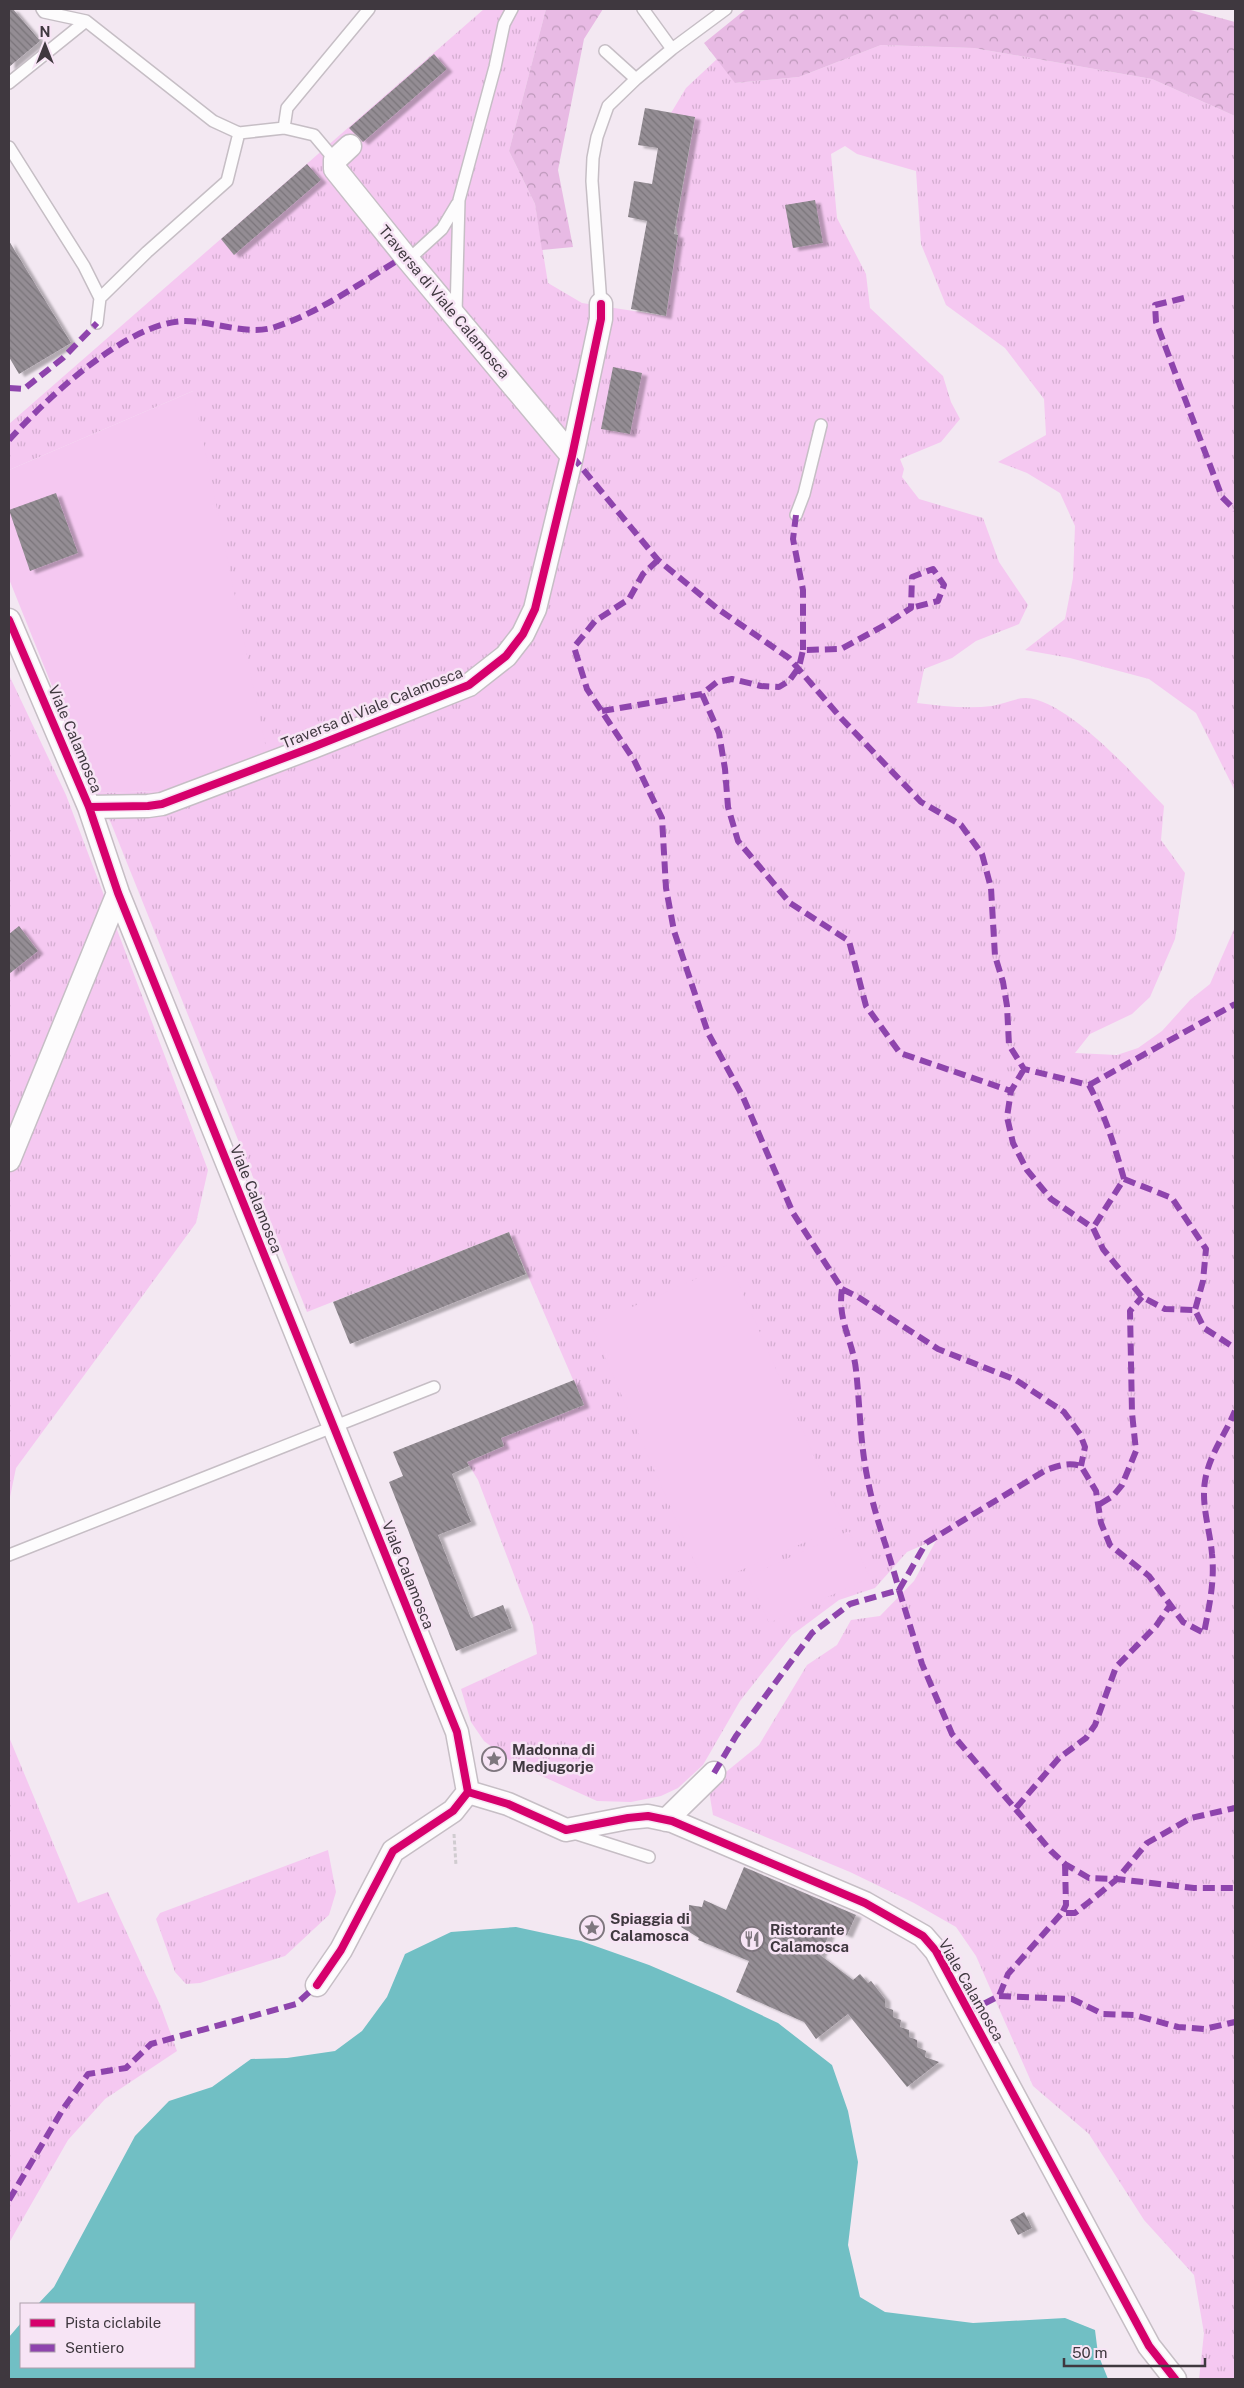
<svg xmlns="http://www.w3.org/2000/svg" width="1244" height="2388" font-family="'Public Sans',sans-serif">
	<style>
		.grass { fill: url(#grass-tufts) }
		.forest { fill: url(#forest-crowns) }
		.garden { fill: #f5c8f1 }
		.water { fill: #71bfc4 }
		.building { fill: url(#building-back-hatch); filter: url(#shadow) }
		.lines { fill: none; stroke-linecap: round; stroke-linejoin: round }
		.service-casing { stroke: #c6bec5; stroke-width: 14 }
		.minor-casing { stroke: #c6bec5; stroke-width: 25 }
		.path { stroke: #d0ccd0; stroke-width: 3; stroke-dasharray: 4 2.5; stroke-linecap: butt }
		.service { stroke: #fdfcfd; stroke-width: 11 }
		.minor { stroke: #fdfcfd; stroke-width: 22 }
		.quiet { stroke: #8e44ad; stroke-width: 6; stroke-dasharray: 12 6; stroke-linecap: butt }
		.cycleway-casing { stroke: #f7e4f5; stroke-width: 11 }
		.cycleway { stroke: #d6006c; stroke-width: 8 }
		.labels { text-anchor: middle; stroke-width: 5; stroke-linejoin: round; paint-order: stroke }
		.street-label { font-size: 15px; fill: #3f383f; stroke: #f7e4f5 }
		.poi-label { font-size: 15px; font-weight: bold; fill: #3f383f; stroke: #f7e4f5; text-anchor: start }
	</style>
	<defs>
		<pattern id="grass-tufts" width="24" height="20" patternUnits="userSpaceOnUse" patternTransform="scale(1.25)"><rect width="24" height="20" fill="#f5c8f1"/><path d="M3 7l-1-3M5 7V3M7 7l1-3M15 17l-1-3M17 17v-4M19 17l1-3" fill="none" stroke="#d3add0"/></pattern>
		<pattern id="forest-crowns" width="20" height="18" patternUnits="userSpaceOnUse" patternTransform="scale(1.25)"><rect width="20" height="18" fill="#e8bae4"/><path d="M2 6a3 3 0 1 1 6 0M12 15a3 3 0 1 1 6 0" fill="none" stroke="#bd98ba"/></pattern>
		<pattern id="building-back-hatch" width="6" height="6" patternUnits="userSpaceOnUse" patternTransform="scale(1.25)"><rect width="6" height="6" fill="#948d94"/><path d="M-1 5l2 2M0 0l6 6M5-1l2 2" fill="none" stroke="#7a747a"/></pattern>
		<filter id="shadow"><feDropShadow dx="5.5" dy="3" stdDeviation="1" flood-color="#0004"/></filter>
	</defs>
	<rect width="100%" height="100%" fill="#f3e8f2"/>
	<path class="grass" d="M484,9h62l-37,142 26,53 13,79 34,20 84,13 12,-81 -2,-9 19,-108 -24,-5 15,-25 31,-29 19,24 63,-6 82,-32 93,3 178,31 83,37v675l-39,-78 -47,-34 -79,-21 -45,-8 40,-31 8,-41 2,-52 -15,-33 -33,-20 -29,-11 48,-27 -2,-36 -39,-51 -59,-43 -25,-61 -5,-73 -59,-17 -12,-8 -14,8 6,64 29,56 4,34 73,68 8,26 9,17 -19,23 -41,17 4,10 -2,8 17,22 64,19 16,44 29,43 -9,19 -43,17 -24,17 -28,11 -7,34c25,3 50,6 75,3 11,-2 23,-8 34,-8 41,1 110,79 138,108l-3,34 24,33 -10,66 -25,58 -18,17 -42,20 -15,19 42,2 21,-7 24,-17 28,-31 20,-16 25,-57v1452h-36l5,-46 -10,-58 -50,-55 -55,-86 -56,-48 -57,-130 -20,-29 -42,-24 -64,-31 -137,-57 -4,-24 17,-19 33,-27 48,-80 30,-20 14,-25 29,-4 34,-35 23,-42 -30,13 -32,36 -36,12 -47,35 -52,66 -37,64 -25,23 -17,8 -30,6 -34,-1 -84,-38 -29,-22 -13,-19 -10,-33 76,-35 -4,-29 -55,-145 -11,-18 37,-16 -3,-8 83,-33 -75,-173 -202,80 -196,-489 -16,-30 66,-2 32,-400 -184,79v-46z
		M9,675l57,120 142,375 -12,53 -180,245 -7,34z
		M9,1737l69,166 30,-11 53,115 16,44 -72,48 -37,41 -59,103z
		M328,1850l8,42 -7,23 -44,41 -85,27 -14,1 -11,-12 -19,-53 4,-6z"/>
	<path class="forest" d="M546,9h57l-19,30 -26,131 15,77 -31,3 -7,-46 -26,-53z
		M746,9h441l48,13v94l-83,-37 -178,-31 -93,-3 -82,32 -64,6 -31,-40z"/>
	<path class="garden" d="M193,391l74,362 -106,38 -66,2 -86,-214v-109z
		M730,1264l114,261 -139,61 -114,-261z
		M849,1531l21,47 -101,45 -21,-47z"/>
	<path class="water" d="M516,1927l65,14 68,24 70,30 59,28 54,42 16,46 10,51 -10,83 12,52 25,15 88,11 92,-5 30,12 3,24 10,25h-1099v-42l12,-14v44h173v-63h-156l16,-17 81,-151 34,-35 43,-14 39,-28 36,-1 48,-7 27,-20 25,-34 18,-43 46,-22z"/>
	<path class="building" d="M9,9h4l27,32 -31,26z
		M434,54l13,15 -84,73 -14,-14z
		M645,108l50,9 -21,117 4,1 -12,81 -35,-7 16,-88 -19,-4 6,-36 18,3 6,-36 -20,-3z
		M307,164l14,16 -87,75 -13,-16z
		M815,200l8,43 -30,5 -8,-43z
		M9,241l62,102 -52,31 -10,-17z
		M613,367l29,6 -12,61 -29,-5z
		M56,493l22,60 -48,18 -21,-61z
		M19,926l19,25 -29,23v-40z
		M509,1232l17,42 -176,70 -17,-42z
		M574,1380l10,25 -83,33 3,8 -37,16 2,4 -17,8 19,48 -33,13 33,83 32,-13 9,23 -56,23 -67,-169 14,-6 -10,-24z
		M744,1867l112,48 -9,20 -15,-7 -12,27 33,25 7,-6 8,9 3,-2 14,18v8l8,3v7l8,3 -1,7 9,3v7l8,3v7l9,4 -1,6 14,5 -32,25 -59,-73 -32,25 -12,-17 -68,-30 13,-31 -51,-21 1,-2 -18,-11 -1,-6 2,-7 7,-3v-6l13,2 2,-7 22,10z
		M1024,2212l8,16 -14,7 -8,-15z"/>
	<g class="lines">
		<defs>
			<path id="service" d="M42,9l2,3 42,9 127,100 26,12 45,-5 30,7 21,25
				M643,9l29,40
				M605,51l31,28
				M9,83l77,-62
				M284,128l3,-20 82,-99
				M9,147l75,119 16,32 -3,25
				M408,260l34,-31 15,-25
				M100,298l47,-46 80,-71 12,-48
				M601,304l-9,-123 1,-23 4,-21 11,-31 28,-27 36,-30 54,-40
				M456,314l3,-114 36,-133 9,-43 8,-15
				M796,515l8,-21 17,-69
				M9,1555l425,-168
				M574,1833l75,24"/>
			<path id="minor" d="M350,146l-15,14v9l70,87 167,200
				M9,620l80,187 29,86 339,839 11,60 -15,19 -60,40 -52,99 -24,35
				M89,807l59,-1 14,-2 151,-57 156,-62 37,-29 17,-22 12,-25 37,-153 29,-137v-15
				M9,1160l109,-267
				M468,1792l40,12 58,26 62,-12 20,-2 24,5 193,82 58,33 13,15 213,395 26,33
				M666,1820l48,-47"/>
		</defs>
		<use href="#service" class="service-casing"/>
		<use href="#minor" class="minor-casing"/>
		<path class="path" d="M454,1834l2,32"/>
		<use href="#service" class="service"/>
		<use href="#minor" class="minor"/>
		<path class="quiet" d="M1184,298l-29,7 1,17 66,175 13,13
			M9,388l15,1 39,-31 34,-35
			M9,440c37,-41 118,-118 176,-119 27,0 64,15 90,6 46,-15 88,-46 130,-71
			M572,456l86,104 60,49 71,49 52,60 80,84 40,23 21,29 9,34 4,68 8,26 4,24 2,39 15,24 65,16c16,30 26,62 35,94l-31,49
			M796,515l-3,24 10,51v60
			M658,560l-15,14 -14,25 -34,22 -21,26 13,42 47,71 28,58 4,70 8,43 34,102 35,64 50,116 49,76c-5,31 11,52 14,81 4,36 4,71 11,106 7,39 22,76 32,114
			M702,694l17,39 6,36 3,38 10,34 52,62 59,38 17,65 34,47 111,38
			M602,711l100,-17 15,-12 15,-3 29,7 18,1 10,-6 10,-14 4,-17 38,-1 44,-24 26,-17 1,-31 21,-8 11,16 -6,16 -27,7
			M1024,1069l-13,22 -4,26 6,26 14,27 24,29 42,29 10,21 39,48 23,12 30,1 9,18 31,20
			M1089,1085l146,-81
			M1124,1179l48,19 34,51 -3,32 -8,29
			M842,1289l16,8 80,52 78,31 48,32 16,22 5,13 -4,19
			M1100,1504l13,-8 9,-11 14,-34 -4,-38 -2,-102 12,-14
			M899,1590l27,-47 120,-73c12,-4 22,-8 35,-4l15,25 5,32 9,22 39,31 34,46 21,11c5,-26 11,-52 8,-79 -2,-24 -11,-49 -7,-73 4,-26 20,-46 30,-70
			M714,1773l22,-37 76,-103 38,-29 49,-14 23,74 30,70 99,117 14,13 24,14 28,1 77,9h41
			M1016,1808l43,-50 27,-20 9,-13 21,-58 40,-41 15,-22
			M1065,1864l1,41 -4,8h13l14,-11 28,-23 30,-36 44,-25 44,-10
			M999,1996l73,3 31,15 31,1 44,12 26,2 31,-7
			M968,2012l31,-16 9,-22 54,-61
			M9,2200l54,-91 25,-35 38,-6 25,-24 145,-40 21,-19"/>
		<defs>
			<path id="cycleway" d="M9,620l80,187 29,86 339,839 11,60 -15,19 -60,40 -52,99 -24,35
				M89,807l59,-1 14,-2 151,-57 156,-62 37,-29 17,-22 12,-25 37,-153 29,-137v-15
				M468,1792l40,12 58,26 62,-12 20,-2 24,5 193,82 58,33 13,15 213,395 26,33"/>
		</defs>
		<use href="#cycleway" class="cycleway-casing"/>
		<use href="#cycleway" class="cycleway"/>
	</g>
	<defs>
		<symbol id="sight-ring" viewBox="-11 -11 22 22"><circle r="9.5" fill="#f7e4f5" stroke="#7e767e" stroke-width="1.5"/><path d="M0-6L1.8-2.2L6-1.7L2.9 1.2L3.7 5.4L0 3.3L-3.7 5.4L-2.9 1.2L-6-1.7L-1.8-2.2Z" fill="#7e767e"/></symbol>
		<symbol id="restaurant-ring" viewBox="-11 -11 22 22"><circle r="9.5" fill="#f7e4f5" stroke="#7e767e" stroke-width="1.5"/><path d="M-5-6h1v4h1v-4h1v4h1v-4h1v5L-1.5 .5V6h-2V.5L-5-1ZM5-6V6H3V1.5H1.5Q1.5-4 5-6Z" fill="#7e767e"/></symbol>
	</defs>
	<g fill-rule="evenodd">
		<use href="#sight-ring" x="480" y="1745" width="28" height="28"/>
		<use href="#sight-ring" x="578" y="1914" width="28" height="28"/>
		<use href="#restaurant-ring" x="738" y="1925" width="28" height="28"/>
	</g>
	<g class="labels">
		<g class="street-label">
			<text transform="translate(444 302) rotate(50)" y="5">Traversa di Viale Calamosca</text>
			<text transform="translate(372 708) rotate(-22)" y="5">Traversa di Viale Calamosca</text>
			<text transform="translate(75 739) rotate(67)" y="5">Viale Calamosca</text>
			<text transform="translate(256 1199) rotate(68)" y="5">Viale Calamosca</text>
			<text transform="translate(408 1575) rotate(68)" y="5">Viale Calamosca</text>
			<text transform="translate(971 1990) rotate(60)" y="5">Viale Calamosca</text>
		</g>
		<g class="poi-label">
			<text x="512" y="1755">Madonna di<tspan x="512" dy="17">Medjugorje</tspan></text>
			<text x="610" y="1924">Spiaggia di<tspan x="610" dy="17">Calamosca</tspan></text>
			<text x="770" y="1935">Ristorante<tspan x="770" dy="17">Calamosca</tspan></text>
		</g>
	</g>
	<rect width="1244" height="2388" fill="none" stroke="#3f383f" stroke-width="20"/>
	<rect x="20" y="2303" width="175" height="65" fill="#f7e4f5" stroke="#ad9fac"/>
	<rect x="30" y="2319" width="25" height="8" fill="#d6006c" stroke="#ad9fac"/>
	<text x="65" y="2328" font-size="15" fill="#3f383f">Pista ciclabile</text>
	<rect x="30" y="2344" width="25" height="8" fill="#8e44ad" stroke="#ad9fac"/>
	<text x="65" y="2353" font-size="15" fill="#3f383f">Sentiero</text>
	<g transform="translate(45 45)" stroke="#f7e4f5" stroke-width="4" paint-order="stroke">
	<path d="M0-4L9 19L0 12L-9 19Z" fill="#3f383f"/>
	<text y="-8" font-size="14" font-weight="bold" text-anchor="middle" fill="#3f383f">N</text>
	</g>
	<path d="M1064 2358v8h141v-8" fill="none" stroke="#3f383f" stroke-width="2.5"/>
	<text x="1072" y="2358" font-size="15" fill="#3f383f" stroke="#f7e4f5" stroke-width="4" paint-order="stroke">50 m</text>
</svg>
